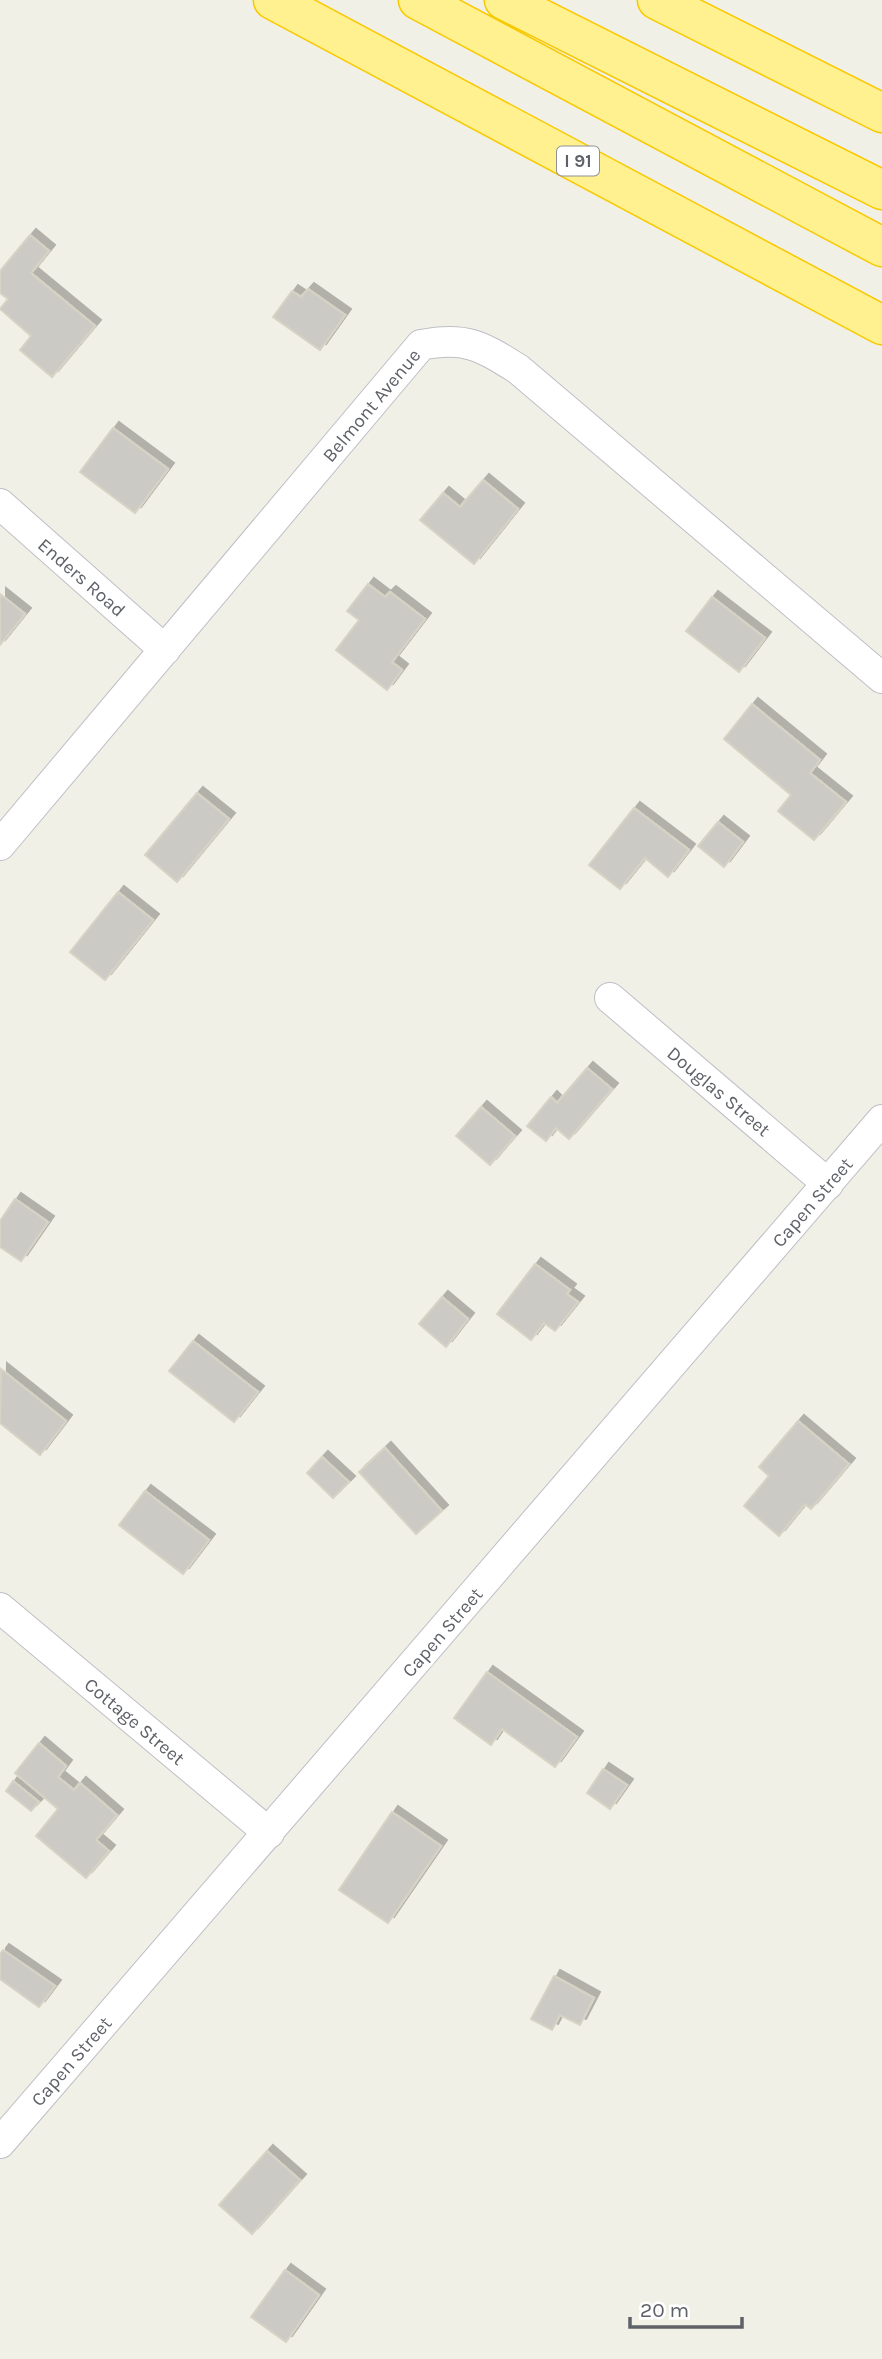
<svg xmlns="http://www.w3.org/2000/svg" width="882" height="2359" font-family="Karla,sans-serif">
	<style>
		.building { fill: #cccac4; stroke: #d6d3c4; stroke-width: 2; filter: url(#shadow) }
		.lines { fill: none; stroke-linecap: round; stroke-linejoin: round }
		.minor-casing { stroke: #bebfc6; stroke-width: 32 }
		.motorway-casing { stroke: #f8c900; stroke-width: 41 }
		.minor { stroke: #fff; stroke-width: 30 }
		.motorway { stroke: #fff190; stroke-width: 38 }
		.labels { text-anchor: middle; stroke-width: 6; stroke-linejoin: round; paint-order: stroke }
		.shield { fill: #fff; stroke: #8e9095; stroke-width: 2 }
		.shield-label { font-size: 18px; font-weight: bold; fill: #5e6168 }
		.street-label { font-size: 19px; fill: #5e6168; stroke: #fff }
	</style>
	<defs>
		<filter id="shadow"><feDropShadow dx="6" dy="-6" stdDeviation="0" flood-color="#0004"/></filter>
	</defs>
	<rect width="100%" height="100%" fill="#f1f0e7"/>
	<path class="building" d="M30,235l19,16 -18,22 64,53 -43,51 -32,-27 11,-14 -31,-27 8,-10 -8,-6v-22z
		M308,289l37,26 -25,35 -47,-33 19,-26 9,6z
		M113,428l55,41 -33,44 -55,-41z
		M483,480l35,29 -44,55 -54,-44 23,-27 17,14z
		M368,584l17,13 5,-5 35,27 -33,43 10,8 -15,20 -51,-40 23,-30 -12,-9z
		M0,594l25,20 -25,31z
		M712,597l53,41 -26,34 -53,-41z
		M752,704l68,56 -10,13 36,29 -32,38 -36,-29 13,-16 -67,-56z
		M197,793l32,26 -52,63 -32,-27z
		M634,808l55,42 -21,27 -23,-19 -25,31 -31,-24z
		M718,822l25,20 -19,25 -26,-21z
		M118,892l35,28 -48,60 -35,-28z
		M587,1068l25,21 -43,50 -13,-11 -10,13 -19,-15 24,-29 6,6z
		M481,1107l34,29 -25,29 -34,-29z
		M15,1199l33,23 -27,39 -21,-14v-26z
		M535,1264l35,26 -3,4 11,8 -23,29 -11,-8 -13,17 -34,-26z
		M442,1297l26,22 -22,28 -27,-23z
		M193,1341l65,51 -24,30 -65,-51z
		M1,1369l65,52 -26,34 -40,-32z
		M798,1421l51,43 -38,45 -6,-5 -26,32 -35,-30 25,-30 -10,-9z
		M385,1448l57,63 -26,23 -57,-62z
		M322,1457l27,25 -16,16 -26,-25z
		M145,1491l64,49 -26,34 -64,-49z
		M487,1672l90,65 -22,30 -53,-38 -11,16 -37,-27z
		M39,1743l27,23 -8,11 16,13 6,-7 37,32 -21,25 13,11 -23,27 -50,-42 22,-27 -43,-36z
		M603,1769l24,16 -17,24 -23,-16z
		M13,1781l26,21 -8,9 -25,-20z
		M392,1812l49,34 -53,77 -49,-33z
		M3,1950l52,36 -16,21 -39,-28v-25z
		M554,1976l40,22 -14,27 -20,-10 -8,15 -21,-11z
		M267,2151l33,29 -48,54 -33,-29z
		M285,2270l34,25 -33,47 -35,-25z"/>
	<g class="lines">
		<defs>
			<path id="minor" d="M0,504l165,146
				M0,845l421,-500c45,-9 60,1 97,24l364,309
				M610,998l218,186
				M0,1608l269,225
				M0,2143l882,-1023"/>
			<path id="motorway" d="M273,0l609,325
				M418,0l464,247
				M504,0l378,190
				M657,0l225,113"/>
		</defs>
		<use href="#minor" class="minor-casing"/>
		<use href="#motorway" class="motorway-casing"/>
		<use href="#minor" class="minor"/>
		<use href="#motorway" class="motorway"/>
	</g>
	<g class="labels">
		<rect class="shield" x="557" y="146.5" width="42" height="29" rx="5"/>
		<g class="shield-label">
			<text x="578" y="167">I 91</text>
		</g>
		<g class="street-label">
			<text transform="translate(371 405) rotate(-50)" y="7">Belmont Avenue</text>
			<text transform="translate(82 577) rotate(41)" y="7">Enders Road</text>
			<text transform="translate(719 1091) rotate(40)" y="7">Douglas Street</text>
			<text transform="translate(812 1202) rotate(-49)" y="7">Capen Street</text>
			<text transform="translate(442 1632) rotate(-49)" y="7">Capen Street</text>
			<text transform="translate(135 1721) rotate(40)" y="7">Cottage Street</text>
			<text transform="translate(71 2061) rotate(-49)" y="7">Capen Street</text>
		</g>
	</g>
	<path d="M630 2317v10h112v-10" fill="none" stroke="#5e6168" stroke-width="3.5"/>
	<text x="640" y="2317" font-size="21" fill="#5e6168" stroke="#ffffff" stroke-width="5" paint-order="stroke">20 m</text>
</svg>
